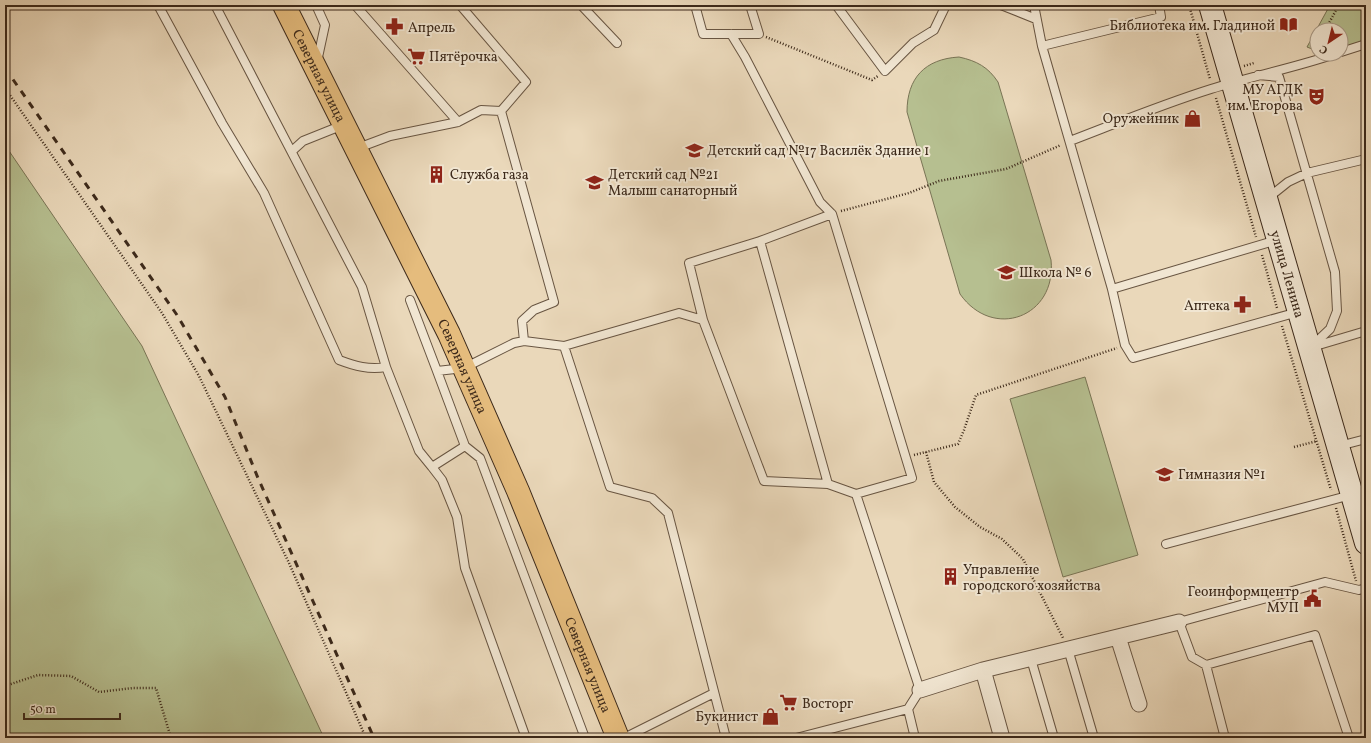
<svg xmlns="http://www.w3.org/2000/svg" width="1371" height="743" font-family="Vollkorn,serif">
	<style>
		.green { fill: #b6bf90; stroke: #797455 }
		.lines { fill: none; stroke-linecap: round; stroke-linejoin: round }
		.lane-casing { stroke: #685542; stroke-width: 10 }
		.street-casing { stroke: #685542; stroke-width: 17 }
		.secondary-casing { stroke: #3c291a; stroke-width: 24 }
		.primary-casing { stroke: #3c291a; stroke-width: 24 }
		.path { stroke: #3c291a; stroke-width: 2.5; stroke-dasharray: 1 2; stroke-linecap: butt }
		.lane { stroke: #f1e6d2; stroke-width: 8 }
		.street { stroke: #f1e6d2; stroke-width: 15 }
		.secondary { stroke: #f1e6d2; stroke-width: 22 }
		.primary { stroke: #e5bc7d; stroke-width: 22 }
		.rail { stroke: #3c291a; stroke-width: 3; stroke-dasharray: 7 7; stroke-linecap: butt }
		.labels { text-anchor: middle; stroke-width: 4; stroke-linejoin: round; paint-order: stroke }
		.poi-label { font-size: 14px; fill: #3c291a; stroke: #f1e6d2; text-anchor: start }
		.street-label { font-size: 14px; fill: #3c291a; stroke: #f1e6d2 }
	</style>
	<rect width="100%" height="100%" fill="#ead8ba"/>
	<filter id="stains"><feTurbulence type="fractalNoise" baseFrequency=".005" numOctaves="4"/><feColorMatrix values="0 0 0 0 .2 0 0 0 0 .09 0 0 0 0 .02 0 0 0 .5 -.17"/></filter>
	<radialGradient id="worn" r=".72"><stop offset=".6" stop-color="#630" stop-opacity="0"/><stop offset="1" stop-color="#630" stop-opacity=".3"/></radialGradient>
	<path class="green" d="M1330,5h36v35l-25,8v-18h-24v21l-10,-4z
		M959,57c18,4 29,10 39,25l53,178c6,57 -58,81 -91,34l-53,-182c0,-34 18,-53 52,-55z
		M5,145l137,201 182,392h-319z
		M1085,377l53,178 -75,22 -53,-178z"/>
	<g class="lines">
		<defs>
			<path id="lane" d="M158,5l64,118 42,70 75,167c16,6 30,10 47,7l-24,-80 -147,-282
				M316,5l9,20 -8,37
				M355,5l103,117
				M460,5l66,77 -25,29 53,191 -20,8 -12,11 2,20 -10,2 -50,25 -27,3 28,75 15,12 105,280
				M581,5l36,38
				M695,5l8,29h56l-9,-29
				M836,5l49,66 28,-28 21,-13 12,-25
				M1001,5l35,14
				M1034,5l8,41 119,-29 -2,-12
				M731,34l14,23 75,145 12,12 80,264 -56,16 64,196 -12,19 -112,29
				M1042,46l70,243 165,-49
				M1341,52l25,-8
				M1258,75l21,2 56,195 2,39 -7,18 -18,17
				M1070,141c47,-18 93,-37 141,-52 41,-13 83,-21 124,-35
				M358,148l32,-12 68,-14 23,-12 20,1
				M292,151l11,-10 40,-16
				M1268,198l20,-16 19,-9 59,-14
				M832,214l-72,27 68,243 28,10
				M1112,289l13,56 8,13 165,-46
				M410,300l27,71
				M703,320l-14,-57 71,-22
				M524,341l40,5 46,141 42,11 16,15 58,225
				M564,346l115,-33 24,7 61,161 64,3
				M1312,347l54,-16
				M386,367l33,84 13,16 33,-21
				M1339,446l27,-7
				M432,467l10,13 15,37 8,51 61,170
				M1166,544l185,-49
				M1068,649l26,89
				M1031,659l23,79
				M1206,665l19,73
				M908,709l7,29
				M624,738l90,-45
				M1349,738l-34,-103 -109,30 -14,-8 -13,-35 146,-40 34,8 7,-2"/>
			<path id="street" d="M1118,637l21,67
				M983,670l19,68
				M920,690l63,-20 196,-48"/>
			<g id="secondary">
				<path id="s1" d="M1210,5l156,538"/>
			</g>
			<g id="primary">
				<path id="s2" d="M284,5l165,329 69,157 100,247"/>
			</g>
		</defs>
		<use href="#lane" class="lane-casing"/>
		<use href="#street" class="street-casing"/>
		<use href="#secondary" class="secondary-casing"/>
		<use href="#primary" class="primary-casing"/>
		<path class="path" d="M1189,5l21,74
			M1325,30l14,-25
			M766,37l106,43 6,-4
			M1313,51l4,-7
			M1244,66l10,-3
			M5,88l157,225 37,63 90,187 77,175
			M1216,98l40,139
			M841,211l68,-18 30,-12 67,-12 55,-24
			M1262,255l15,53
			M1282,326l49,164
			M1294,447l23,-6
			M926,452l8,30 21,25 25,20 22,12 21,20 40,79
			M914,455l44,-11 6,-14 12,-35 141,-47
			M1336,508l20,73
			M1362,599l4,14
			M5,686l33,-11 33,1 28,16 34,-4h23l15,50"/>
		<use href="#lane" class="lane"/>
		<use href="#street" class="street"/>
		<use href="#secondary" class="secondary"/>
		<use href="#primary" class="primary"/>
		<path class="rail" d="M5,68l172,247 48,82 33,81 116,260"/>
	</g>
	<defs>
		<symbol id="library-bare" viewBox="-9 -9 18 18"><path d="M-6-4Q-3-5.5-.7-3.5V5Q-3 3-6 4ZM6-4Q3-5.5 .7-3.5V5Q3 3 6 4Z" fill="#8f2418" stroke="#f1e6d2" stroke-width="2.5" paint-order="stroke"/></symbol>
		<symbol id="pharmacy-bare" viewBox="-9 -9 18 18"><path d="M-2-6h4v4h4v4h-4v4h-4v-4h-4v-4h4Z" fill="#8f2418" stroke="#f1e6d2" stroke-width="2.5" paint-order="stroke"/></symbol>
		<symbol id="supermarket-bare" viewBox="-9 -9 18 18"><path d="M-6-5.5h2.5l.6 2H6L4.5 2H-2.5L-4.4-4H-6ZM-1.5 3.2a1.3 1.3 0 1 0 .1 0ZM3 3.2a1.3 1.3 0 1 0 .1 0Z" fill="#8f2418" stroke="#f1e6d2" stroke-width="2.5" paint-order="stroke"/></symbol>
		<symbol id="theatre-bare" viewBox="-9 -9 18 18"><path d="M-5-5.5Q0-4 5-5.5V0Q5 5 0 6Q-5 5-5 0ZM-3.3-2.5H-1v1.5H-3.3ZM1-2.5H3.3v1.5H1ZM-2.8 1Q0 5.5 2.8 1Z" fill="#8f2418" stroke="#f1e6d2" stroke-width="2.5" paint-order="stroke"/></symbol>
		<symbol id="shop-bare" viewBox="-9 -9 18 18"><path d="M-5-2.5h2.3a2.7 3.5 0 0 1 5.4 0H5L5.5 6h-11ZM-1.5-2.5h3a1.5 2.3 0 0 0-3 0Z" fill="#8f2418" stroke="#f1e6d2" stroke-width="2.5" paint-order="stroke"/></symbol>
		<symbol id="school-bare" viewBox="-9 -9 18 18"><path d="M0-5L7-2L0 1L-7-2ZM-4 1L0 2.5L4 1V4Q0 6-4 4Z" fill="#8f2418" stroke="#f1e6d2" stroke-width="2.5" paint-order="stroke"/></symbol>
		<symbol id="building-bare" viewBox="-9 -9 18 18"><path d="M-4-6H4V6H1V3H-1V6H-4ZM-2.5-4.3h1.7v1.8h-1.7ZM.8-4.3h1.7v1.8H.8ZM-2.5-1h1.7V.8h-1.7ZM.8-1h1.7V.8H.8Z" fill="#8f2418" stroke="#f1e6d2" stroke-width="2.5" paint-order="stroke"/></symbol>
		<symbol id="civic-bare" viewBox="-9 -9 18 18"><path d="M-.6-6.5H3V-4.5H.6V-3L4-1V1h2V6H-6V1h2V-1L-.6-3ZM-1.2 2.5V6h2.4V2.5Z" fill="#8f2418" stroke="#f1e6d2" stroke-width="2.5" paint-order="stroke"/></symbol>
	</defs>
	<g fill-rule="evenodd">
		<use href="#library-bare" x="1276" y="12" width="25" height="25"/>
		<use href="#pharmacy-bare" x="382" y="14" width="25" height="25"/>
		<use href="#supermarket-bare" x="404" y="44" width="25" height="25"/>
		<use href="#theatre-bare" x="1304" y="84" width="25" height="25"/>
		<use href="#shop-bare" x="1180" y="106" width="25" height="25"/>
		<use href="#school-bare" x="682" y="138" width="25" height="25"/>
		<use href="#building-bare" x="424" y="162" width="25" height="25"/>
		<use href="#school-bare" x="582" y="170" width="25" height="25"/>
		<use href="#school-bare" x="994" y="260" width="25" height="25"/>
		<use href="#pharmacy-bare" x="1230" y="292" width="25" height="25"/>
		<use href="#school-bare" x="1152" y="462" width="25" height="25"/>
		<use href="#building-bare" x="938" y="564" width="25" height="25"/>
		<use href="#civic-bare" x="1300" y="586" width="25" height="25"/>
		<use href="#supermarket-bare" x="776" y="690" width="25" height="25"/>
		<use href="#shop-bare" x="758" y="704" width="25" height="25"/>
	</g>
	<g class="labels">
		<g class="poi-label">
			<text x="1275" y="30" text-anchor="end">Библиотека им. Гладиной</text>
			<text x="408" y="32">Апрель</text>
			<text x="429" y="61">Пятёрочка</text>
			<text x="1303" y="94" text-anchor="end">МУ АГДК<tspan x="1303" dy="16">им. Егорова</tspan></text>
			<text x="1179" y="123" text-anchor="end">Оружейник</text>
			<text x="707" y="155">Детский сад №17 Василёк Здание 1</text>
			<text x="450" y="179">Служба газа</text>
			<text x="608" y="179">Детский сад №21<tspan x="608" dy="16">Малыш санаторный</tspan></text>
			<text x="1019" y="277">Школа № 6</text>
			<text x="1230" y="310" text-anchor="end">Аптека</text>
			<text x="1178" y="479">Гимназия №1</text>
			<text x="963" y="574">Управление<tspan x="963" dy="16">городского хозяйства</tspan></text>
			<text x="1299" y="596" text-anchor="end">Геоинформцентр<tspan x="1299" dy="16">МУП</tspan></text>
			<text x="802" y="708">Восторг</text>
			<text x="758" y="721" text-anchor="end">Букинист</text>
		</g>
		<g class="street-label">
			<text dy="5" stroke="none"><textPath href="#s2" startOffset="79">Северная улица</textPath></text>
			<text dy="5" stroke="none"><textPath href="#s1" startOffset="280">улица Ленина</textPath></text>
			<text dy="5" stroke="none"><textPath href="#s2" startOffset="403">Северная улица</textPath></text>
			<text dy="5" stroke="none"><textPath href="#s2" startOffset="727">Северная улица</textPath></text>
		</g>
	</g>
	<rect width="1371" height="743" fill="none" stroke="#ead8ba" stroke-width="20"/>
	<rect x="6" y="6" width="1359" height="731" fill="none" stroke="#3c291a" stroke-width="2"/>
	<rect x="10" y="10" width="1351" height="723" fill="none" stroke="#3c291a"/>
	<g transform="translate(1329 42) rotate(215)"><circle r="19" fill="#f1e6d2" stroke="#a99a88"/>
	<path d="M0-3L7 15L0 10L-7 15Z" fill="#8f2418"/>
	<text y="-6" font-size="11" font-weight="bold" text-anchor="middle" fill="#3c291a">С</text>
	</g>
	<path d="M24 713v6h96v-6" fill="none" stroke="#3c291a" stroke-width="2"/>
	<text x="30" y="713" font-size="12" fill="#3c291a" stroke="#f1e6d2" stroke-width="3" paint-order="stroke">50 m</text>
	<rect width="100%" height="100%" filter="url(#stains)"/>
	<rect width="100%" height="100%" fill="url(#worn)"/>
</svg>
